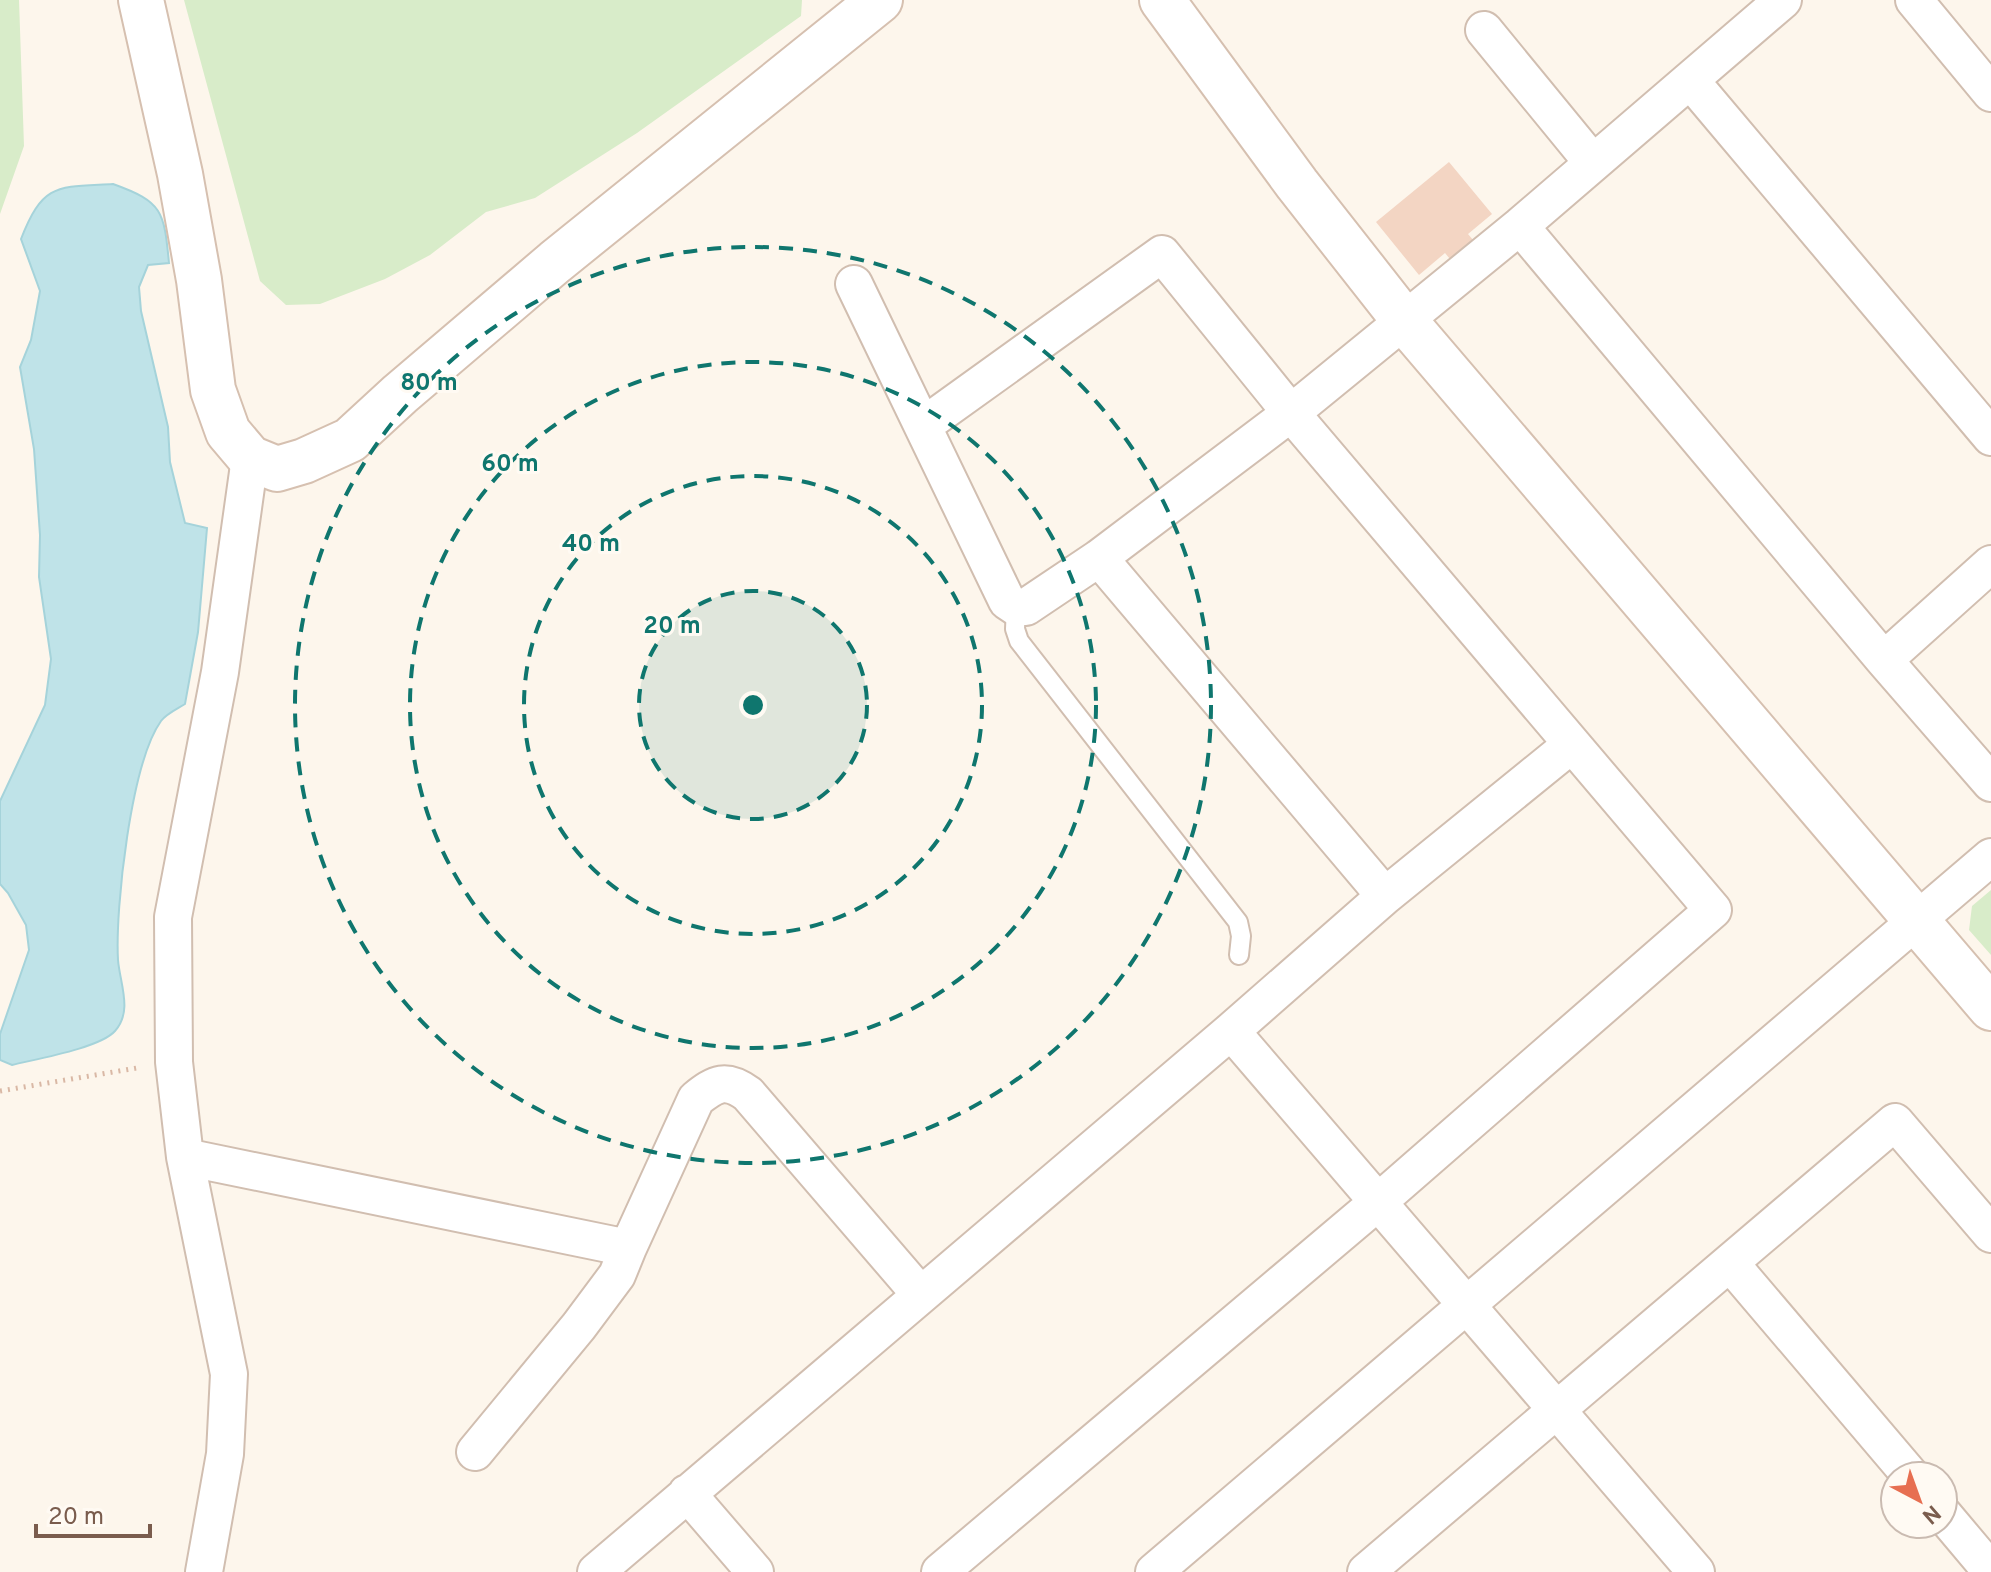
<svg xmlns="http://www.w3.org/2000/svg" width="1991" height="1572" font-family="Overpass,sans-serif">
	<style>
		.green { fill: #d8ecc9 }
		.water { fill: #bfe3e8; stroke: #a5d3da; stroke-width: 2 }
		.building { fill: #f3d5c3 }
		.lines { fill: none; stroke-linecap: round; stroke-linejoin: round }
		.lane-casing { stroke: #d1beb0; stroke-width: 22 }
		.street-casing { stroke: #d1beb0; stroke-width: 40 }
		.secondary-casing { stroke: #d6c0b0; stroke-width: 48 }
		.path { stroke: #d9b8a5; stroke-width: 5; stroke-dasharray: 2 6; stroke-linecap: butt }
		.lane { stroke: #fff; stroke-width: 18 }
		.street { stroke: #fff; stroke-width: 36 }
		.secondary { stroke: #fff; stroke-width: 44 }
		.ring { fill: none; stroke: #0f766e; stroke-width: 4; stroke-dasharray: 14 10 }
		.centre { fill: #0f766e; stroke: #fffaf3; stroke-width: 4 }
		.ring-label { font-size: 24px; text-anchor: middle; font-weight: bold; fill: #0f766e; stroke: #fffaf3; stroke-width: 6; stroke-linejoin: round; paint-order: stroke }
	</style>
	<rect width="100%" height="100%" fill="#fdf6ec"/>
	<path class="green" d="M0,0h19l5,146 -24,68z
		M184,0h618l-1,16 -164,117 -102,65 -49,14 -56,43 -45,24 -65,25 -34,1 -26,-24z
		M1991,890v65l-22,-25 3,-24z"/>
	<path class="water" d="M113,184c50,18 51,27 56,79l-21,2 -9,22 2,24 27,116 2,35 15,61 22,5 -9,104 -13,72c-8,5 -19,10 -24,17 -30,42 -46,187 -43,239 2,24 15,51 -3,71 -15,17 -79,28 -103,34l-12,-5v-26l29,-84 -3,-25 -18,-32 -8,-9v-83l45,-96 6,-46 -12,-82 1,-42 -6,-86 -14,-82 11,-27 9,-49 -19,-52c22,-57 37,-52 92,-55z"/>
	<path class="building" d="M1449,162l43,52 -24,20 5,6 -23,19 -5,-6 -26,22 -43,-53z"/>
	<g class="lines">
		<defs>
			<path id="lane" d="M1016,607l-1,22 4,12 219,281 3,14 -2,19"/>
			<path id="street" d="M1914,0l77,93
				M1484,30l109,133
				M1690,80l301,357
				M1520,226l364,434 107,123
				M854,284l153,317 9,6h10l73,-49
				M924,425l238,-171 129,159 422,497 -335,292 -438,370
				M1884,660l107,-96
				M1385,896l186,-151
				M1231,1031l465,541
				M185,1157l443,91 68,-149c20,-16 30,-21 52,-5l172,200
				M1730,1263l181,213
				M475,1452l104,-126 38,-51 11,-27
				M687,1493l68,79
				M1943,1514l48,57
				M204,1572l21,-118 4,-80 -44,-217 -11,-95 -1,-145 47,-245 30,-214
				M596,1572l635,-541 154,-135 -286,-338 192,-145 229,-187 263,-226
				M1154,1572l837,-715
				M1366,1572l529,-450 96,112"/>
			<path id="secondary" d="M141,0l39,174 19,106 14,110 15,42 22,26 27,11 27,-8 46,-21 50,-46 155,-132 325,-262
				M1162,0l135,184 106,135 588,689"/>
		</defs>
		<use href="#lane" class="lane-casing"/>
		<use href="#street" class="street-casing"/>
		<use href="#secondary" class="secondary-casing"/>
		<path class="path" d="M0,1091l137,-23"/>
		<use href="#lane" class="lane"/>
		<use href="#street" class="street"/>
		<use href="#secondary" class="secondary"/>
	</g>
	<circle cx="753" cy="705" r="114" fill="#0f766e" fill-opacity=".12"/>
	<g class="ring">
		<circle cx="753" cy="705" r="114"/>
		<circle cx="753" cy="705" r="229"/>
		<circle cx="753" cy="705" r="343"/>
		<circle cx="753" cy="705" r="458"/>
	</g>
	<circle cx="753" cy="705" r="12" class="centre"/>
	<g class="ring-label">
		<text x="429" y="390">80 m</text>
		<text x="510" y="471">60 m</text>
		<text x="591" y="551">40 m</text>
		<text x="672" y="633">20 m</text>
	</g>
	<g transform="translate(1919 1500) rotate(139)"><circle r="38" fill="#fffaf3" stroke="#cabbb1" stroke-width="2"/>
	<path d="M0-6L14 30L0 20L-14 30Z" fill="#e76f51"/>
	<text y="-12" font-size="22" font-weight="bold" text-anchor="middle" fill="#7a5c4d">N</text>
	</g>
	<path d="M36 1524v12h114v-12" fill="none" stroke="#7a5c4d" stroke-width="4"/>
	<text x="48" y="1524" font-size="24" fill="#7a5c4d" stroke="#fffaf3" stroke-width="6" paint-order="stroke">20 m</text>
</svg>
